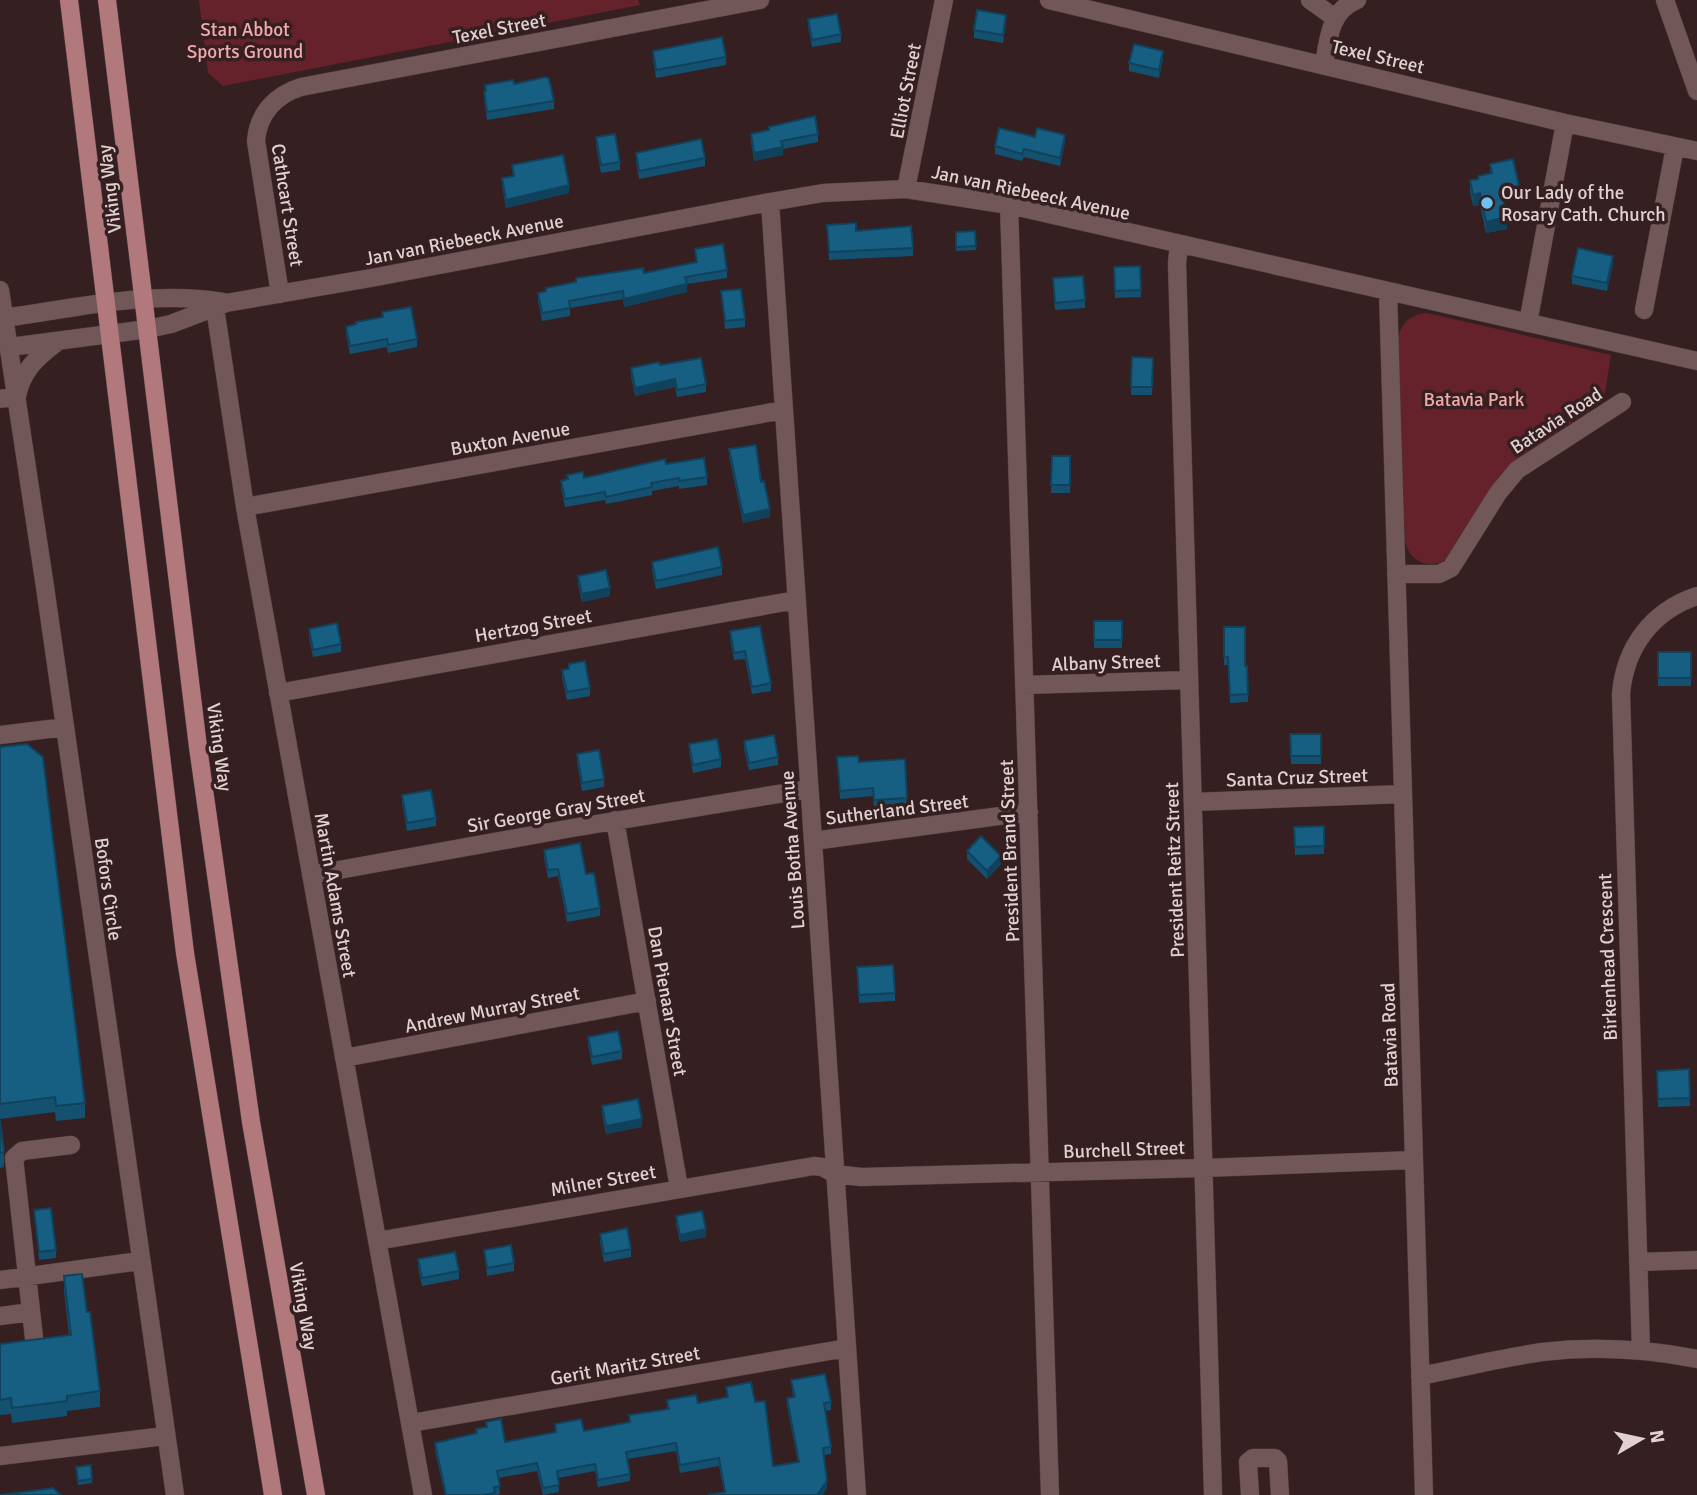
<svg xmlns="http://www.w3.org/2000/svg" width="1697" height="1495" font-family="Signika,sans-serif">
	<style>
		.green { fill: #65222b }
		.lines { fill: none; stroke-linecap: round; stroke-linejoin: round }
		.minor-casing { stroke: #4f3c3e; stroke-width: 19 }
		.major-casing { stroke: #4f3c3e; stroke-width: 19 }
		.minor { stroke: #715758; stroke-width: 18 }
		.major { stroke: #b1797c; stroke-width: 18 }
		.wall { fill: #145171 }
		.shaded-wall { fill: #10425c }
		.building { fill: #175e83; stroke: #10425c; stroke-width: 2 }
		.poi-dot { fill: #6ec2f3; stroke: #351f20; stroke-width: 2.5 }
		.labels { text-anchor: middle; stroke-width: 7; stroke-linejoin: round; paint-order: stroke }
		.street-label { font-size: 19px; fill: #e0d0d1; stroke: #351f20 }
		.park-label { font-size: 19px; fill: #f1aaad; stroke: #351f20 }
		.poi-label { font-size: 19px; fill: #e0d0d1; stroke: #351f20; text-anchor: start }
	</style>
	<rect width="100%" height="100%" fill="#351f20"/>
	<path class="green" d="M199,0h439l2,5 -417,81 -15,-13z
		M1427,313l184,42 -6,38 -4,10 -92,62 -11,13 -49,79c-17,14 -38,7 -44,-15l-7,-204c4,-16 13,-24 29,-25z"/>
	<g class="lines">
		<defs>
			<path id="minor" d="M1049,0l516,123 132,28
				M1310,0l25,18
				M1665,0l32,91
				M1324,65c4,-25 6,-55 33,-65
				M906,189l38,-189
				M770,202l87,1293
				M1009,205l41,1290
				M1179,244l-2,19 36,1232
				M0,290l45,297 130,908
				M1388,292l36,1203
				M280,294l-24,-153c2,-27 19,-46 45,-54l459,-87
				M214,301l31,206 178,988
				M1644,310l31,-163
				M4,318c72,-10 147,-28 219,-16
				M1528,323l37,-200
				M10,347l138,-18 23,-5 55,-21 145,-25 399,-76 53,-9 83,-4 103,16 688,156
				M0,399l17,-3c5,-25 19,-38 39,-53
				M245,507l539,-97
				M1396,574h43l12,-6 47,-75 19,-23 105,-68
				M1024,685l165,-5
				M278,693l518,-93
				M0,735l65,-8
				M1193,802l210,-8
				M615,820l64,368
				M813,841l216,-29
				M311,875l261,-47 237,-39
				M344,1058l303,-57
				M377,1241l437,-75 8,1 13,7 26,3 342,-9 211,-8
				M1638,1262l59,-2
				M0,1280l140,-19
				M0,1316l31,-4
				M34,1338l-20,-180 8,-7 49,-6
				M1641,1351l-20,-657c4,-47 31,-83 76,-98
				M1420,1376c40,-8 81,-18 122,-24 50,-6 105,-3 155,7
				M411,1423l436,-75
				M0,1456l165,-20
				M1250,1495l-2,-33 5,-4h22l3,3 2,34"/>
			<path id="major" d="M69,0l116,953 88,542
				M107,0l91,747 53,375 65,373"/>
		</defs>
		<use href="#minor" class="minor-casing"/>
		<use href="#major" class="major-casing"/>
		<use href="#minor" class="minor"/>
		<use href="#major" class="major"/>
	</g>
	<path class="wall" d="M808,19l33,15v8l-29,5 -4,-20z
		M1006,23l-3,20 -29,-5v-8z
		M653,51l73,6v8l-70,13 -3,-19z
		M1163,59l-4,19 -30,-7v-8z
		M514,84l40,17v8l-67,11 -3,-21 1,-14z
		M751,134h67v8l-35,7v6l-29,6 -3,-19z
		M596,137l24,25v8l-19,3 -5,-28z
		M1035,137l30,5 -5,24 -36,-9 -2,4 -27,-7v-8z
		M636,153l69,5v8l-66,13 -3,-18z
		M1490,164l29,34 -16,3 4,28 -21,4 -6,-28 -7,1 -3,-14v-12l8,-1 12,-6z
		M512,165l57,28 -63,15 -4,-22v-8l11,-2z
		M827,225l29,6 57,17v8l-84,4z
		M975,231l1,19 -20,1v-19z
		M695,249l32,21v8l-40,6v8l-63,15 -1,-8 -53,9v8l-28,5 -4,-20v-8l38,-11v-4l68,-5 52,-11z
		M1613,264l-6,27 -35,-7v-8z
		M1140,266l1,31 -26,1 -1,-31z
		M1053,286l32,14v8l-30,2z
		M721,291l24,28v8l-20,2z
		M382,312l35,27v8l-29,6 -1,-6 -37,7 -4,-20v-7l36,-10z
		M1132,357l21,1 -1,37h-21z
		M660,365l46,19v8l-29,5 -2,-10 -40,9 -4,-20v-8z
		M729,449l32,33 9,35 -27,6 -14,-67z
		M1052,456h18v37h-19z
		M666,464l41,13v8l-28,4v-3l-27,5v4l-46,9 -1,-4 -40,7 -4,-19v-7l6,-1v-5l17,3z
		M652,562l70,5v8l-66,14 -4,-19z
		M578,576l32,20 -28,6 -4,-18z
		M1094,621h28v27h-28z
		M1224,627l21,39h2l1,36 -18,1 -2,-38h-4z
		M309,629l32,15v8l-28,5 -4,-20z
		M730,631l41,52v8l-19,3 -7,-35 -11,1 -4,-21z
		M1658,652h33v34h-33z
		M562,670l28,18v8l-23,4 -5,-22z
		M1290,734h31v30h-30z
		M744,741l34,16v8l-29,5 -5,-21z
		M689,744l32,15v8l-28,6 -4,-21z
		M0,747l85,356v15l-29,3 -1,-9 -55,7z
		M577,754l27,25v8l-22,4 -5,-29z
		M837,757l22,5 46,-3 2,47 -33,2 -1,-12 -33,3z
		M402,795l34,23v8l-29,5 -5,-28z
		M1324,826v28l-29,1 -1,-28z
		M544,850l42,24 14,34v8l-33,6 -9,-46 -10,2 -4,-20z
		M967,851l34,13 -14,15 -20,-20z
		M857,967l38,26v8l-36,2z
		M588,1037l34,14v8l-30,6 -4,-20z
		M1689,1069l1,37 -32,1 -1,-36z
		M602,1106l40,21 -36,7 -4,-20z
		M0,1120l4,32v15l-4,1z
		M34,1210l22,40v8l-17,2z
		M676,1216l30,21 -26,5 -4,-18z
		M600,1234l31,15v8l-27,5 -4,-20z
		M484,1250l30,13v8l-27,5z
		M418,1259l41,12v8l-37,7 -4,-19z
		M64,1276l23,36 13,79v16l-33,4v5l-55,7 -1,-9 -11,1v-71l69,-9 -5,-44z
		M791,1380l40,22v8l-6,1 6,36v7l-7,1 3,33 -103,4 -5,-26 -39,7 -4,-22 -49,8 3,15v7l-32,6 -3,-16 -37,7 1,14 -16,3 -6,-24 -39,7 2,16 -5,1h-50l-10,-44v-8l41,-9v-5l10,-2v-5l19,20 50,-9v-9l29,7 45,-8v-8l38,-6v-9l31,3 29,-5 -1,-11 29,15 18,64 25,-3 -11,-58v-7l6,-1z
		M76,1467l16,12v4l-14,2z"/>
	<path class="shaded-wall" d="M1006,15v8l-3,20v-8z
		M1163,51v8l-4,19v-8z
		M1065,135v7l-5,24v-8z
		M783,147v8l-29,6v-8z
		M569,185v8l-63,15v-8z
		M1519,186v12l-18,4v-12z
		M1480,193v12l-7,1v-11z
		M1507,217v12l-21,4v-11z
		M1613,256v8l-6,27v-8z
		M687,284v8l-63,15v-8z
		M675,379v8l-40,9v-8z
		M770,509v8l-27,6v-8z
		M610,588v8l-28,6v-8z
		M1001,856v8l-14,15v-8z
		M642,1119v8l-36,7v-8z
		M706,1229v8l-26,5v-7z
		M827,1481v7l-4,7h-6z"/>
	<path class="building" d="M977,10l29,5 -3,20 -29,-5z
		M837,14l4,20 -29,6 -4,-21z
		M722,37l4,20 -70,13 -3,-19z
		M1134,44l29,7 -4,19 -30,-7z
		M546,77l3,2 5,22 -67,11 -3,-20 2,-1 -1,-6 28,-5 1,4z
		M815,116l3,18 -37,7 2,6 -29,6 -3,-19 18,-4v-3z
		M999,128l36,9 2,-9 28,7 -5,23 -36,-9 -2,5 -27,-8z
		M615,134l5,28 -19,3 -5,-28z
		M701,139l4,19 -66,13 -3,-18z
		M563,155l6,30 -63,15 -4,-22 12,-2 -2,-11z
		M1513,159l6,27 -18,4 6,27 -21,5 -6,-29 -7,2 -3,-15 8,-1v-3l14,-3 -2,-9z
		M856,223v8l55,-5 2,22 -84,4 -2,-27z
		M975,231l1,15 -20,1v-15z
		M723,244l4,26 -42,7 2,7 -63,15 -1,-8 -54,10 1,7 -28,5 -4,-20 8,-2v-3l30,-6v-4l67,-10 1,5 53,-11 -2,-13z
		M1578,248l35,8 -6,27 -35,-7z
		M1140,266l1,24 -26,1 -1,-24z
		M1083,276l2,24 -30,3 -2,-25z
		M741,289l4,30 -20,2 -4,-30z
		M411,307l6,32 -29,6 -1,-6 -37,7 -4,-19 10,-3v-2l27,-5 -1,-5z
		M1132,357l21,1 -1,29h-21z
		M701,358l5,26 -29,6 -2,-11 -40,9 -4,-20 28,-6 1,3z
		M756,445l5,37 3,-1 6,28 -27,6 -14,-66z
		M1052,456h18v29h-19z
		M704,458l3,19 -28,4v-3l-28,5 1,4 -46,10 -1,-5 -40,7 -4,-18 7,-2 -1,-4 16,-3 1,6 81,-19 1,5z
		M718,547l4,20 -66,14 -4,-19z
		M606,570l4,18 -28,6 -4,-18z
		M1094,621h28v19h-28z
		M337,623l4,21 -28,6 -4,-21z
		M760,626l11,57 -19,4 -7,-36 -11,2 -4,-22z
		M1224,627h21v39h2l1,28 -18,1 -2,-38h-4z
		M1658,652h33v26h-33z
		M585,661l5,27 -23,4 -5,-22 7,-1v-5z
		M1290,734h31v22h-30z
		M774,735l4,22 -29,6 -5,-22z
		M717,739l4,20 -28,6 -4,-21z
		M27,744l16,13 42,346 -29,3 -1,-9 -55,7v-357z
		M599,750l5,29 -22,4 -5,-29z
		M858,756l1,6 46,-3 2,39 -33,2 -1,-12 -33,3 -3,-34z
		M431,790l5,28 -29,5 -5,-28z
		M1324,826v20l-29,1 -1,-20z
		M981,836l20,20 -14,15 -20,-20z
		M580,843l6,31 8,-1 6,35 -33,6 -9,-45 -10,1 -4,-20z
		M893,965l2,28 -36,2 -2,-28z
		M618,1031l4,20 -30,6 -4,-20z
		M1689,1069l1,29 -32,1 -1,-28z
		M638,1099l4,20 -36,7 -4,-20z
		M0,1120l4,32 -4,1z
		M51,1208l5,42 -17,2 -5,-42z
		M702,1211l4,18 -26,6 -4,-19z
		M627,1228l4,21 -27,5 -4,-20z
		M511,1245l3,18 -27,5 -3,-18z
		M455,1252l4,19 -37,7 -4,-19z
		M82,1274l5,38h3l10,79 -33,5v5l-55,7 -1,-10 -11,2v-56l71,-9 -7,-59z
		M825,1374l6,28 -7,1 7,44 -8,1 4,33 -10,14h-109l17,-3 -6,-34 -39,7 -4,-22 -50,9 4,22 -32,6 -3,-16 -38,7 2,14 -16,3 -6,-25 -40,8 3,15 -6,1 1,6 -12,2h-37l-11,-52 42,-10 -1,-4 11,-2 -1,-5 15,-3 4,23 51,-10 -1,-8 26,-5 3,12 46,-9 -1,-7 40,-6 -2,-9 29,-5 2,8 30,-6 -2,-10 25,-5 4,20 10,-1 8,65 26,-4 -12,-64 8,-1 -4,-17z
		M91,1465l1,14 -14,2 -2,-14z
		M53,1488l8,7h-61z"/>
	<circle class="poi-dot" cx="1487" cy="203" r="7"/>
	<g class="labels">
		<g class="street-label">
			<text transform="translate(499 28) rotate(-11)" y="7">Texel Street</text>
			<text transform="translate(1378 56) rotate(13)" y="7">Texel Street</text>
			<text transform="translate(905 91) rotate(-79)" y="7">Elliot Street</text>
			<text transform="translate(109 189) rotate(-97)" y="7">Viking Way</text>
			<text transform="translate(1031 192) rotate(12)" y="7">Jan van Riebeeck Avenue</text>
			<text transform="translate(288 205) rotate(81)" y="7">Cathcart Street</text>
			<text transform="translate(464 239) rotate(-11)" y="7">Jan van Riebeeck Avenue</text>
			<text transform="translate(1556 420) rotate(-33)" y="7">Batavia Road</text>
			<text transform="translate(510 438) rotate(-10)" y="7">Buxton Avenue</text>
			<text transform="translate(533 625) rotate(-10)" y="7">Hertzog Street</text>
			<text transform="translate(1106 662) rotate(-2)" y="7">Albany Street</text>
			<text transform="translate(220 747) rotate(82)" y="7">Viking Way</text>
			<text transform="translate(1297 777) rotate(-2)" y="7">Santa Cruz Street</text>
			<text transform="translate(897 809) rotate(-7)" y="7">Sutherland Street</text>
			<text transform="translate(556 810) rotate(-10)" y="7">Sir George Gray Street</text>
			<text transform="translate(792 850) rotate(-94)" y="7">Louis Botha Avenue</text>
			<text transform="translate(1009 851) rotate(-92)" y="7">President Brand Street</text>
			<text transform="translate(1174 870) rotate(-92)" y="7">President Reitz Street</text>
			<text transform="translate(109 889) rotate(82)" y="7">Bofors Circle</text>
			<text transform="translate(336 895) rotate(80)" y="7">Martin Adams Street</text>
			<text transform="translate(1607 957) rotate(-92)" y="7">Birkenhead Crescent</text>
			<text transform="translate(668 1001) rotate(80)" y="7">Dan Pienaar Street</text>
			<text transform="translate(492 1009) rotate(-11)" y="7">Andrew Murray Street</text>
			<text transform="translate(1389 1035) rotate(-92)" y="7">Batavia Road</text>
			<text transform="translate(1124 1149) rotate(-2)" y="7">Burchell Street</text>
			<text transform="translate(603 1180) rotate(-10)" y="7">Milner Street</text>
			<text transform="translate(304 1306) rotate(80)" y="7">Viking Way</text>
			<text transform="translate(625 1365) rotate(-10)" y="7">Gerit Maritz Street</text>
		</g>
		<g class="park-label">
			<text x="245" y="36">Stan Abbot<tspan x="245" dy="22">Sports Ground</tspan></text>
			<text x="1474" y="406">Batavia Park</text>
		</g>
		<g class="poi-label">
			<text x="1501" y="199">Our Lady of the<tspan x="1501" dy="22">Rosary Cath. Church</tspan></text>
		</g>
	</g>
	<g transform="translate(1641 1439) rotate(81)" stroke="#351f20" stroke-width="5" paint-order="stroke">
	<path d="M0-5L12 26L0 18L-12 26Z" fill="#e0d0d1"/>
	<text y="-10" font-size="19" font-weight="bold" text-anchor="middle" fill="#e0d0d1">N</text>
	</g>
</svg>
